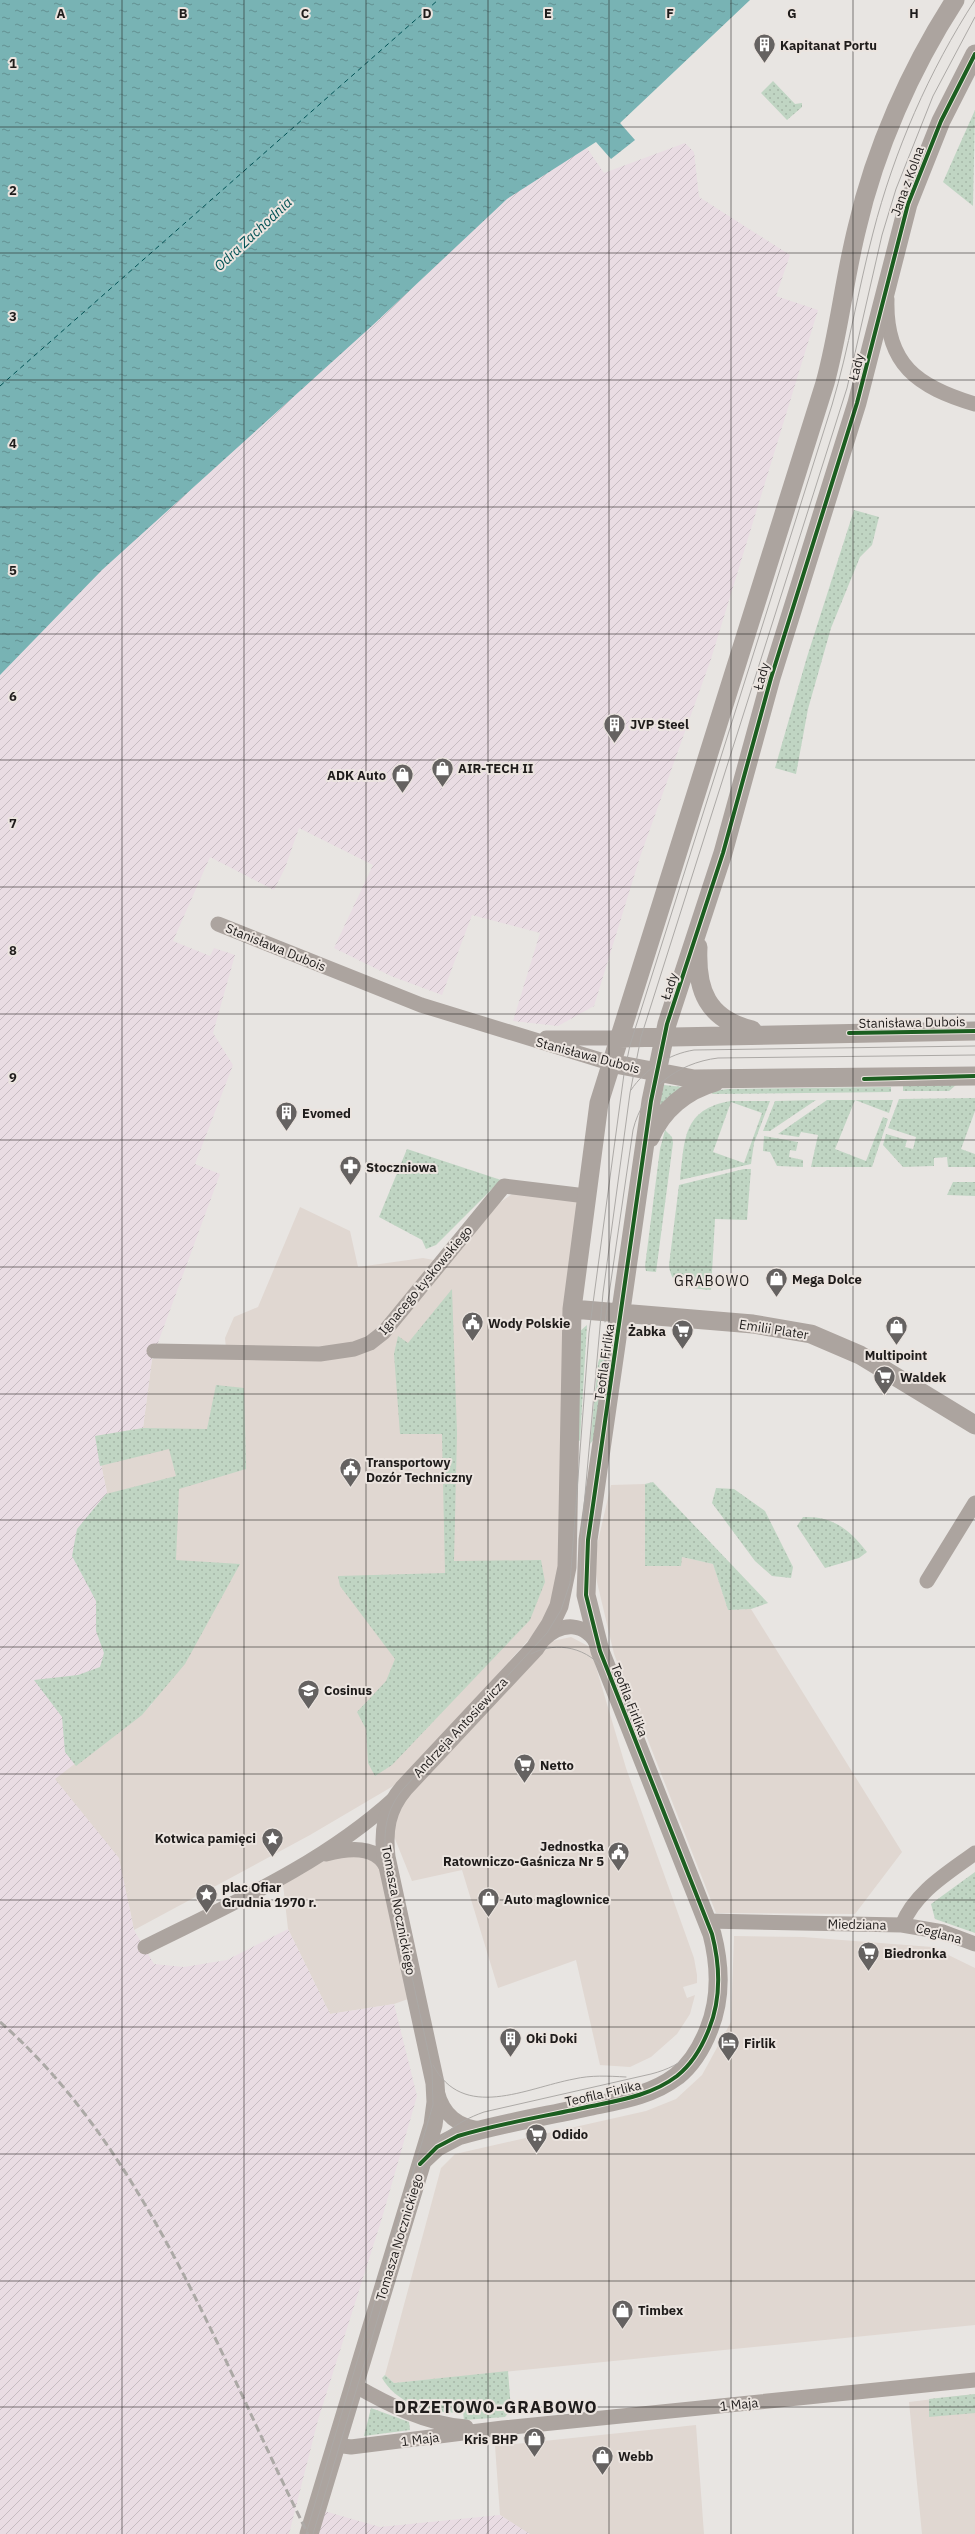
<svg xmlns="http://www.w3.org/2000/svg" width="975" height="2534" font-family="'IBM Plex Sans',sans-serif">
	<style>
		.built { fill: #e0d7d1 }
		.industrial { fill: url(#industrial-furrows) }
		.grass { fill: url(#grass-dots); fill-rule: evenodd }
		.water { fill: url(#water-ripples) }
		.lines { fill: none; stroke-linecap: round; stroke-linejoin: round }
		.ferry { stroke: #005154; stroke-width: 1; stroke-dasharray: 5 4; stroke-linecap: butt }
		.minor { stroke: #aca49f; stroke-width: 15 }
		.tertiary { stroke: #aca49f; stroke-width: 19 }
		.tram { stroke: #aca9a6; stroke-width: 1 }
		.rail { stroke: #aca9a6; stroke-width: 3; stroke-dasharray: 8 4; stroke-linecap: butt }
		.cycleway-casing { stroke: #ebe4df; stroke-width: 6 }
		.cycleway { stroke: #1b5e20; stroke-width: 4 }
		.grid { fill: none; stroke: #1f1c1b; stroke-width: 1; stroke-opacity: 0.55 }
		.labels { text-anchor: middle; stroke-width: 4; stroke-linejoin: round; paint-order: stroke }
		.poi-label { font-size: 13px; font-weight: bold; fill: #1f1c1b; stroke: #ebe4df; text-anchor: start }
		.street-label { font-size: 13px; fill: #1f1c1b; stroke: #ebe4df }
		.water-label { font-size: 14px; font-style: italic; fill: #005154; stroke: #ebe4df }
		.neighbourhood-label { font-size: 14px; letter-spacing: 1px; fill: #1f1c1b; stroke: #ebe4df }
		.district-label { font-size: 17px; font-weight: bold; letter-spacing: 1px; fill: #1f1c1b; stroke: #ebe4df }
		.grid-label { font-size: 13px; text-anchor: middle; font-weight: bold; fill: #1f1c1b; stroke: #ebe4df; stroke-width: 4; stroke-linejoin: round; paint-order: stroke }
	</style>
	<defs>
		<pattern id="industrial-furrows" width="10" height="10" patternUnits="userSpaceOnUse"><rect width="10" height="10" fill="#e9dce3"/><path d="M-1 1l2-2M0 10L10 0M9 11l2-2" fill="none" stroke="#c7bcc2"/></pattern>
		<pattern id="grass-dots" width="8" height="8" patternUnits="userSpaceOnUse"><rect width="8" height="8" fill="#c0d5c3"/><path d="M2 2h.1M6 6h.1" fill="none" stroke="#a5b6a7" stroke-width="1.8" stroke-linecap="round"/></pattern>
		<pattern id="water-ripples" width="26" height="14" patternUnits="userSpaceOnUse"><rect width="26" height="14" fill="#78b3b4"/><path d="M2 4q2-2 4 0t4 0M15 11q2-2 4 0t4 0" fill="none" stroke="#629192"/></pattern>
	</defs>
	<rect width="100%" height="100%" fill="#e8e5e2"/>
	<path class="built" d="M512,1194l65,7 -16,382 -20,43 -141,156 -90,53 -176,95 -5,-25 -75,-126 98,-75 -57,-268 48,-8 9,-69 210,-5 127,-144z
		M300,1207l50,24 8,36 65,-9 16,3 -59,71 -31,14 -123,3 -1,-11 9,-21 24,-10z
		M645,1484v82l37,-9 31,7 15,46 23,-1 151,243 -47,62 -139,-1 -102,-259 -17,-72 -3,-24 17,-73z
		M571,1637l19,10 36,121 68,190 3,17v8l-14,4 4,11 8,-3 -5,19 -13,20 -26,23 -21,10 -30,-2 -24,-105 -78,28 -36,-118 -50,11 -19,-47 5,-26 150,-166z
		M361,1853l21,13 29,132 -17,6 -64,10 -42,-85 -5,-45 36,-23z
		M734,1936l69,1 129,10 43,21v357l-581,58 -9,-8 56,-207 14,-14 191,-43 30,-12 26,-24 29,-53z
		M975,2394v140h-53l-13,-132z
		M696,2425l8,109h-176l-28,-19 -5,-69z"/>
	<path class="industrial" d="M574,129l30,44 81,-30 9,9 5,45 91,58 -14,41 42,14 -107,349 -71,198 -46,149 -36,20 -45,-5 27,-88 -68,-18 -30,80 -51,-19 -57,-28 39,-83 -74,-37 -14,40 -11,22 -64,-33 -37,84 37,15 4,-8 21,7 -22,78 20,32 -38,99 25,10 -68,185 -9,69 -48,8 57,268 -97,75 64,79 15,72 20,34 30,3 43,-7 61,-31 42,85 64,-10 23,92 -35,122 -64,202 -29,114h-289v-1885z
		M324,2511l56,16 120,-12 30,19h-211z"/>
	<path class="grass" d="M773,81l22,23 7,-1v4l-15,13 -26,-27z
		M975,110l-2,96 -30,-24z
		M854,510l25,7 -7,28 -12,12 -29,71 -23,81 -12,65 -21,-6 32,-111z
		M664,1085l19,2 -24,19z
		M956,1085l-7,6h-46v-5z
		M891,1087v5l-179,2 1,-3 15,-2z
		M975,1098v13l-14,38 14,5v13h-27l-1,-10 -13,1v8l-31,1 -20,-22 3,-11 21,6 -2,7 8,2 3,-12 -28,-9 11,-29z
		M816,1100l-46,31h-7l12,-30z
		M827,1100h66l-4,13 -34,-13 -20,49 31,12 17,-44 5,2 -16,48h-61l7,-32 -17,-3 -2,5 -21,-3z
		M731,1101h39l-16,42 -3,21 -71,16c5,-40 2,-71 51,-79zM731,1102l31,11 -18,50 -31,-11z
		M665,1130l7,7 1,6 -17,129 -10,-1 -1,-5 15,-117z
		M764,1136l34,6 -2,9 -6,-1 -1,7 14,3v7l-26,-1 -7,-14 -7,-1z
		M407,1149l94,31 -65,65 -10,4 -4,-9 -43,-23z
		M744,1169h7l-4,51 -32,-1 -4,71c-20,-2 -40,-1 -42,-25l10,-80z
		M953,1182h22v14l-28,-1z
		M452,1289l5,144 -3,128 87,-1 4,22 -15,38 -138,145 -17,11 -7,-13 -2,-34 -9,-17 29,-31 9,-22 -55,-73 -2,-10 107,-3 -3,-139h-42l-6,-80 4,-18 10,7z
		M587,1325l-7,116 -3,-2 2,-107z
		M608,1332l-14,107 -4,5 8,-81z
		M216,1385l28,3 2,81 -67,20 -3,71 64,4 -55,100 -43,51 -66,51 -11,-14 -3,-35 -28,-37 44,-5 22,-8 4,-14 -8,-22v-30l-24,-45 5,-27 29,-35 70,-18 -7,-27 -69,17 -5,-30 48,-8 64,1z
		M653,1482l115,121 -17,6 -23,1 -15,-46 -31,-7 -1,9h-36v-82z
		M716,1488l18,1 31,22 28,56 -2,11 -19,-2 -17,-15 -43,-58z
		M803,1517c30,-1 46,12 64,35l-8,6 -34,10 -28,-42z
		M975,1872v61l-40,-14 -4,-15z
		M508,2371l3,39 -6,7 -41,3 -1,-8c-28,3 -66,-7 -81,-34l3,-3 9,8z
		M975,2394v19l-46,4v-18z
		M371,2408l38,14 1,8 -46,6z"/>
	<path class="water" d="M0,0h750l-130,123 15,17 -24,19 -15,-17 -89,57 -133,125 -272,246 -102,105z"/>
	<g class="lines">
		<path class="ferry" d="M0,386l438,-386"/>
		<path class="minor" d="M887,299c-2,66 31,88 88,105
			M218,924l203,81 189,58
			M546,1038h73
			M154,1351l166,3 34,-5 16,-6 14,-11 120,-146 82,10
			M927,1581l48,-78
			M543,1640c18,-18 42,-19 55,6
			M326,1854c22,-6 53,-10 62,17
			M707,1921l195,4c13,-33 46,-52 73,-72
			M902,1925l41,7 32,12
			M145,1947c86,-43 178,-83 250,-149
			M437,2091c6,24 21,36 45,38
			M354,2385c35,20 72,39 112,42
			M336,2445l15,2 152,-19 472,-48"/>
		<path class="tertiary" d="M698,947c-2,43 9,72 54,83
			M619,1038l356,-7
			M610,1063l84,16 281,-3
			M650,1138c12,-28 36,-48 65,-56
			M572,1309l181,15 58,10 49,21 115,70
			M422,2161l15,-14 21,-11c43,-13 89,-20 134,-30 29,-6 60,-11 85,-30 15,-12 25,-29 32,-47 12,-30 11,-64 3,-95l-112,-283 -14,-56 2,-55 63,-439 16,-77 56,-171 48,-175 86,-275 51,-199 33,-83 34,-67
			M309,2534l124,-409 3,-23 -1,-19 -49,-226c-3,-26 0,-48 18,-69l131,-140 15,-23 9,-19 8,-39 5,-258 27,-206 226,-720c14,-51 19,-103 32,-155 18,-79 54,-160 98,-228"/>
		<path class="tram" d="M631,1090c14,-21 38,-36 63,-40l281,-4
			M605,1322l28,-192c10,-41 44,-67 85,-72l257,-3
			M531,1654c26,-14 58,-6 75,18
			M433,2065c30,57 93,23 141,14 17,-4 34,-3 52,-2
			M306,2534l127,-429 -1,-36 -46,-212c-3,-26 0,-48 18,-69l143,-155 14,-23 9,-27 19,-250 35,-259 6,-29 202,-640c17,-57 26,-115 41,-172 21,-82 56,-162 102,-233
			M313,2534l110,-366c10,-30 33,-46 61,-56l167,-38c68,-17 77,-80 61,-140l-123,-311 -8,-34 -1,-38 23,-258 27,-200 11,-56 206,-649 35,-153 14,-46 37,-93 42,-79"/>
		<path class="rail" d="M0,2022c147,128 222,341 308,512"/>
		<defs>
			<path id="cycleway" d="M849,1033l126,-2
				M864,1079l111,-3
				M420,2164l17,-17 21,-11c43,-13 89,-20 134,-30 29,-6 60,-11 85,-30 15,-12 25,-29 32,-47 12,-30 11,-64 3,-95l-112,-283 -14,-56 2,-55 63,-439 16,-77 56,-171 48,-175 86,-275 51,-199 33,-83 34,-67"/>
		</defs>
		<use href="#cycleway" class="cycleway-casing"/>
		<use href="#cycleway" class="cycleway"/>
	</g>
	<path class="grid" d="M122,0v2534M244,0v2534M366,0v2534M488,0v2534M609,0v2534M731,0v2534M853,0v2534M0,127h975M0,253h975M0,380h975M0,507h975M0,634h975M0,760h975M0,887h975M0,1014h975M0,1140h975M0,1267h975M0,1394h975M0,1520h975M0,1647h975M0,1774h975M0,1900h975M0,2027h975M0,2154h975M0,2281h975M0,2407h975"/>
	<defs>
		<symbol id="building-pin" viewBox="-11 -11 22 30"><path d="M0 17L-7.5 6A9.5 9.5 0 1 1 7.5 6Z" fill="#656261" stroke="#ebe4df"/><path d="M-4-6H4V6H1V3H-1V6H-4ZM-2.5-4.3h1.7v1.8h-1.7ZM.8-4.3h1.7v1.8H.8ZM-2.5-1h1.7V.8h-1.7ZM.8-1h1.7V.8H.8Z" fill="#fff"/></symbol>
		<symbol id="shop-pin" viewBox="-11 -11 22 30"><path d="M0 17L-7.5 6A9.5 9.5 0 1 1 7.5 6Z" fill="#656261" stroke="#ebe4df"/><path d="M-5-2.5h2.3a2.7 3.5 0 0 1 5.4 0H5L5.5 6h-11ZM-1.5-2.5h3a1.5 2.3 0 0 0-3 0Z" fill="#fff"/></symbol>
		<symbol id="pharmacy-pin" viewBox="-11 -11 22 30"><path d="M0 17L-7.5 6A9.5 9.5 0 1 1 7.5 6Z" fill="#656261" stroke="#ebe4df"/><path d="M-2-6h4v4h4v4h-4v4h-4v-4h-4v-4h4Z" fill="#fff"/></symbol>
		<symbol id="civic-pin" viewBox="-11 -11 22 30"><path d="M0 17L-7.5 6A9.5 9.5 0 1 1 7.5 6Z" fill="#656261" stroke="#ebe4df"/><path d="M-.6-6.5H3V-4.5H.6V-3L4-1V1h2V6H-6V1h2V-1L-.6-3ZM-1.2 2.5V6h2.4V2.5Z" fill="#fff"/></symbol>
		<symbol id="supermarket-pin" viewBox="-11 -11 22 30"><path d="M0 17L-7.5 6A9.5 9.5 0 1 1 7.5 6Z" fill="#656261" stroke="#ebe4df"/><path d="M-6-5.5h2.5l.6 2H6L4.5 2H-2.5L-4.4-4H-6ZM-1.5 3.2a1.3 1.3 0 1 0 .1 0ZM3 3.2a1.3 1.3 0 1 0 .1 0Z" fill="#fff"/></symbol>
		<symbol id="school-pin" viewBox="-11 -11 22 30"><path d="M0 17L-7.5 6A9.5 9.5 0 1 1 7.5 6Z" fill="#656261" stroke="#ebe4df"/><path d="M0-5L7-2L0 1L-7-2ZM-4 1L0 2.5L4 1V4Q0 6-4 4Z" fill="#fff"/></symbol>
		<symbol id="sight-pin" viewBox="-11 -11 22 30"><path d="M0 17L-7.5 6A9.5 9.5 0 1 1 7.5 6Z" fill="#656261" stroke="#ebe4df"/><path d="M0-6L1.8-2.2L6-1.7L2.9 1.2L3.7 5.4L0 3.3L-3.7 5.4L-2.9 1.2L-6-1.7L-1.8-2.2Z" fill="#fff"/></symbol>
		<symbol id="hotel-pin" viewBox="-11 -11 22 30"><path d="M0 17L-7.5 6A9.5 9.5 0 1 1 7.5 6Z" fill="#656261" stroke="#ebe4df"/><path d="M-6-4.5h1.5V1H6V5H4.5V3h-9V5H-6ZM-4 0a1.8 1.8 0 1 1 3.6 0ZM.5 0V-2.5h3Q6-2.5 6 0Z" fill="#fff"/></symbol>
	</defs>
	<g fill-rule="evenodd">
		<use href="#building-pin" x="752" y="32" width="25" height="34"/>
		<use href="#building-pin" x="602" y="712" width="25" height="34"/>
		<use href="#shop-pin" x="430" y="756" width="25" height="34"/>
		<use href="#shop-pin" x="390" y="762" width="25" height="34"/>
		<use href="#building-pin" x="274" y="1100" width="25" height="34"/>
		<use href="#pharmacy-pin" x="338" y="1154" width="25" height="34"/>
		<use href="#shop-pin" x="764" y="1266" width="25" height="34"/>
		<use href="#civic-pin" x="460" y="1310" width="25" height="34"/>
		<use href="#shop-pin" x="884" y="1314" width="25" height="34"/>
		<use href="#supermarket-pin" x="670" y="1318" width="25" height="34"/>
		<use href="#supermarket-pin" x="872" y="1364" width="25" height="34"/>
		<use href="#civic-pin" x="338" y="1456" width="25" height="34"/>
		<use href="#school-pin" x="296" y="1678" width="25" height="34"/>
		<use href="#supermarket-pin" x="512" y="1752" width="25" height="34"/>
		<use href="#sight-pin" x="260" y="1826" width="25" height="34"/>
		<use href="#civic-pin" x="606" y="1840" width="25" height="34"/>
		<use href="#sight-pin" x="194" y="1882" width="25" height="34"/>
		<use href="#shop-pin" x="476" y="1886" width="25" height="34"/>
		<use href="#supermarket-pin" x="856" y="1940" width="25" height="34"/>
		<use href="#building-pin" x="498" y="2026" width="25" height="34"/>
		<use href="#hotel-pin" x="716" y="2030" width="25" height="34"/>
		<use href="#supermarket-pin" x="524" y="2122" width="25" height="34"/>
		<use href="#shop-pin" x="610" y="2298" width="25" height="34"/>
		<use href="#shop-pin" x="522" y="2426" width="25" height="34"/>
		<use href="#shop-pin" x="590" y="2444" width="25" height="34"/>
	</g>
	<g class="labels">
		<g class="poi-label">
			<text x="780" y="50">Kapitanat Portu</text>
			<text x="630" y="729">JVP Steel</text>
			<text x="458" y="773">AIR-TECH II</text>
			<text x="386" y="780" text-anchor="end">ADK Auto</text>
			<text x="302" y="1118">Evomed</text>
			<text x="366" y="1172">Stoczniowa</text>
			<text x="792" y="1284">Mega Dolce</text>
			<text x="488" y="1328">Wody Polskie</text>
			<text x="666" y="1336" text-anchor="end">Żabka</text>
			<text x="896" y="1360" text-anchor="middle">Multipoint</text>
			<text x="900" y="1382">Waldek</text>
			<text x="366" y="1467">Transportowy<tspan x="366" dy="15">Dozór Techniczny</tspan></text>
			<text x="324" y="1695">Cosinus</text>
			<text x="540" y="1770">Netto</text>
			<text x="256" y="1843" text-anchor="end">Kotwica pamięci</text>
			<text x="604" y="1851" text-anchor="end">Jednostka<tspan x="604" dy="15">Ratowniczo-Gaśnicza Nr 5</tspan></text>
			<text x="222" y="1892">plac Ofiar<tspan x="222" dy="15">Grudnia 1970 r.</tspan></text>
			<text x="504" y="1904">Auto maglownice</text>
			<text x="884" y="1958">Biedronka</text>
			<text x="526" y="2043">Oki Doki</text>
			<text x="744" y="2048">Firlik</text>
			<text x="552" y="2139">Odido</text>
			<text x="638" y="2315">Timbex</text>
			<text x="518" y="2444" text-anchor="end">Kris BHP</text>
			<text x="618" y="2461">Webb</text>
		</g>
		<g class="street-label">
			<text transform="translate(907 181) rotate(-70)" y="5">Jana z Kolna</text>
			<text transform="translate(856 367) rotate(-76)" y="5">Łady</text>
			<text transform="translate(761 676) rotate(-74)" y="5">Łady</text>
			<text transform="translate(276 947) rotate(22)" y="5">Stanisława Dubois</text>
			<text transform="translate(669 986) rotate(-71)" y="5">Łady</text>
			<text transform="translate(912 1022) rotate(-1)" y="5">Stanisława Dubois</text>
			<text transform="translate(588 1055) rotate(15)" y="5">Stanisława Dubois</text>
			<text transform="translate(425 1280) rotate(-50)" y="5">Ignacego Łyskowskiego</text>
			<text transform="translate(774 1329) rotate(9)" y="5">Emilii Plater</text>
			<text transform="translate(604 1362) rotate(-82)" y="5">Teofila Firlika</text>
			<text transform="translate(630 1700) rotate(68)" y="5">Teofila Firlika</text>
			<text transform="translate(460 1727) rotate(-47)" y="5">Andrzeja Antosiewicza</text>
			<text transform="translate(399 1910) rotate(79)" y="5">Tomasza Nocznickiego</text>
			<text transform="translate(857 1924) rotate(1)" y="5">Miedziana</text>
			<text transform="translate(939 1933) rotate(15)" y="5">Ceglana</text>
			<text transform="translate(603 2093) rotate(-13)" y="5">Teofila Firlika</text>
			<text transform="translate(399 2237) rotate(-73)" y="5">Tomasza Nocznickiego</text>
			<text transform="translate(739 2404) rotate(-6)" y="5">1 Maja</text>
			<text transform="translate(420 2439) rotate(-7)" y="5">1 Maja</text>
		</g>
		<g class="water-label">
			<text transform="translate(253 234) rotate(-43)" y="5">Odra Zachodnia</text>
		</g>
		<g class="neighbourhood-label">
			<text x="712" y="1286">GRABOWO</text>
		</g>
		<g class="district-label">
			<text x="496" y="2413">DRZETOWO-GRABOWO</text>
		</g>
	</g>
	<g class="grid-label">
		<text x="61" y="18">A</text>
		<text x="183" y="18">B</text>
		<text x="305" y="18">C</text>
		<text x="427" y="18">D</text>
		<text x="548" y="18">E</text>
		<text x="670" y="18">F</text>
		<text x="792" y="18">G</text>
		<text x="914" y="18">H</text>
		<text x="13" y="68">1</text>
		<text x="13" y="195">2</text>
		<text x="13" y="321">3</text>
		<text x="13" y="448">4</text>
		<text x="13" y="575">5</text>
		<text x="13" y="701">6</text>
		<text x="13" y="828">7</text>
		<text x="13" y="955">8</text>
		<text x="13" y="1082">9</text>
	</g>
</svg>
